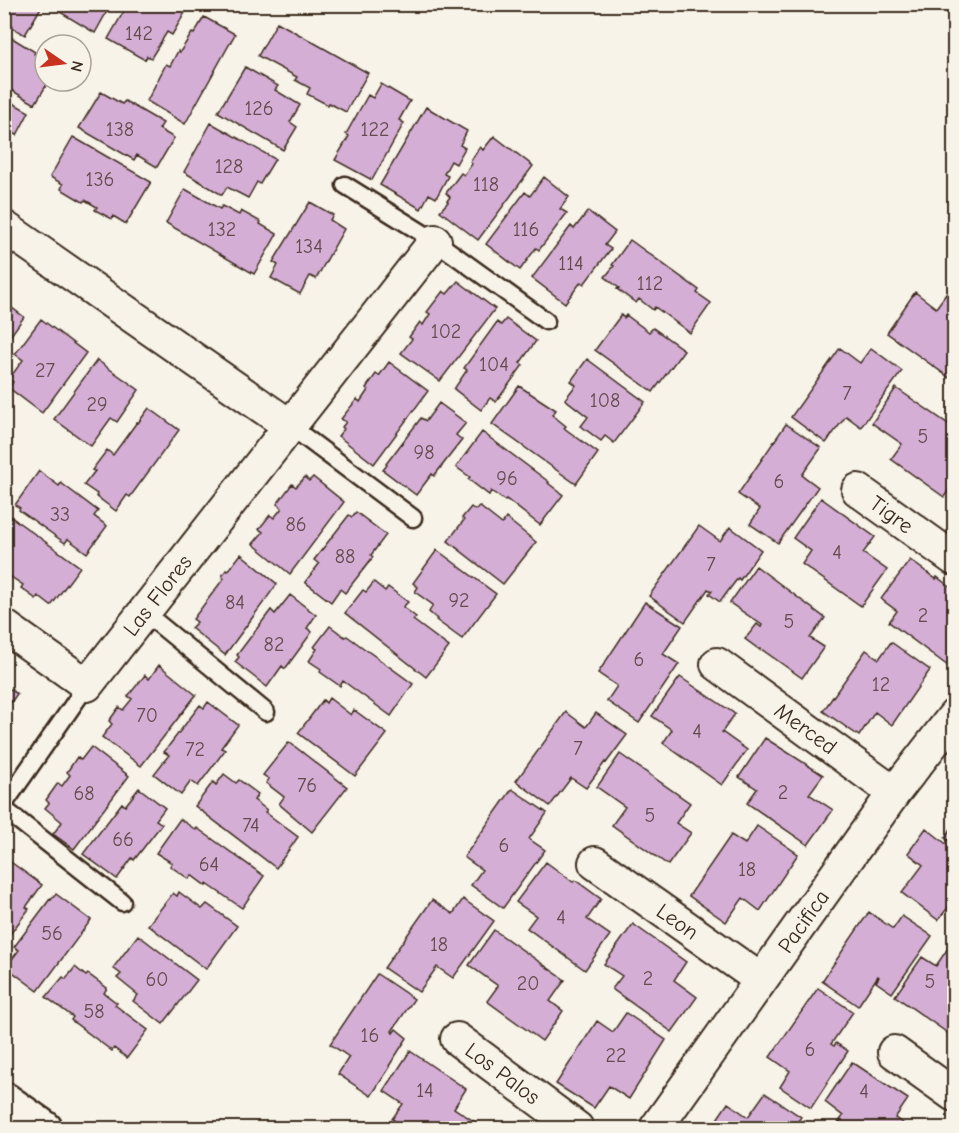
<svg xmlns="http://www.w3.org/2000/svg" width="959" height="1133" font-family="'Comic Neue',sans-serif">
	<style>
		.building { fill: #d5aed6; stroke: #3b2a1e; stroke-width: 1.5 }
		.lines { fill: none; stroke-linecap: round; stroke-linejoin: round }
		.service-casing { stroke: #3b2a1e; stroke-width: 21 }
		.minor-casing { stroke: #3b2a1e; stroke-width: 36 }
		.secondary-casing { stroke: #3b2a1e; stroke-width: 38 }
		.service { stroke: #f7f3e8; stroke-width: 16 }
		.minor { stroke: #f7f3e8; stroke-width: 32 }
		.secondary { stroke: #f7f3e8; stroke-width: 33 }
		.labels { text-anchor: middle; stroke-width: 4.5; stroke-linejoin: round; paint-order: stroke }
		.number-label { font-size: 20px; fill: #624b4c }
		.street-label { font-size: 22px; fill: #3b2a1e; stroke: #f7f3e8 }
	</style>
	<rect width="100%" height="100%" fill="#f7f3e8"/>
	<filter id="ink" filterUnits="userSpaceOnUse"><feTurbulence type="fractalNoise" baseFrequency=".0167" numOctaves="2"/><feDisplacementMap in="SourceGraphic" scale="12" xChannelSelector="R" yChannelSelector="G"/><feConvolveMatrix kernelMatrix="1 2 1 2 8 2 1 2 1" color-interpolation-filters="sRGB"/></filter>
	<g filter="url(#ink)">
		<path class="building" d="M4,4h39l-18,31 -21,-12z
			M58,4h53l-16,29 -35,-21 2,-5z
			M128,4h62l-18,31 -5,-3 -16,26 -4,-2 -2,4 -37,-21z
			M204,17l31,17 -50,90 -38,-23 19,-37 4,2 8,-15 2,1 12,-19 2,1z
			M277,22l91,51 -22,39 -17,-9 -1,2 -21,-11 3,-6 -15,-8 2,-3 -39,-21z
			M4,33l31,19 -1,2 11,6v21h4l-14,23 -31,-18z
			M245,67l33,19 -3,4 25,15 -10,17 7,5 -14,23 -65,-38z
			M381,84l29,17 -11,19 5,3 -32,57 -37,-20 14,-24 -3,-2 22,-39 5,3z
			M101,92l21,12 3,-3 38,22 -4,6 15,9 -17,29 -20,-12 -3,5 -55,-32z
			M4,98l25,14 -12,23 -8,-4 -5,9z
			M426,107l41,24 -7,14 5,3 -9,16 -5,-3 -7,13 4,2 -12,22 -7,-4 -8,15 -41,-24z
			M211,123l64,36 -15,25 -3,-2 -9,16 -21,-11 -5,8 -38,-23z
			M494,136l39,30 -55,74 -38,-29 8,-9 -1,-1 3,-4 -4,-4 15,-20 3,2 8,-11 -2,-2 10,-15 3,3z
			M73,137l78,45 -25,42 -13,-8 -1,3 -17,-9 2,-3 -12,-7 -2,2 -22,-13 2,-5 -13,-7z
			M544,177l25,20 -9,12 7,4 -28,37 -3,-2 -16,22 -34,-26 39,-52 5,4z
			M185,189l35,20 2,-3 17,9 2,-4 20,11 -1,2 17,10 -23,40 -88,-51z
			M310,202l23,13 -3,5 14,9 -28,50 -6,-3 -10,18 -29,-16 7,-13 -5,-3z
			M588,211l27,21 -10,13 6,4 -27,35 -3,-2 -16,21 -33,-25 39,-52 3,3z
			M630,240l69,50 -2,3 14,10 -21,30 -35,-26 -2,3 -14,-11 -3,4 -19,-14 2,-1 -14,-11 9,-11 -2,-1z
			M458,281l37,28 -55,72 -39,-28 11,-14 -3,-2 11,-15 3,3 7,-11 -3,-2 16,-21 4,3z
			M915,292l21,16 10,-14 8,6v81l-67,-48z
			M4,302l20,15 -20,28z
			M621,315l3,3 2,-3 23,17 4,-4 31,22 -31,42 -58,-42z
			M41,319l45,34 -44,60 -33,-25 4,-6 -4,-3 14,-19 -8,-6z
			M506,319l30,22 -16,22 3,2 -27,37 -6,-4 -9,12 -27,-21 13,-19 -3,-2 33,-46 4,3z
			M840,348l20,15 11,-15 31,23 -41,56 -15,-11 -20,27 -35,-26z
			M587,359l58,43 -31,41 -9,-7 -4,5 -20,-15 7,-9 -23,-18 11,-14 -5,-4z
			M97,360l42,30 -22,32 -6,-4 -20,28 -37,-27z
			M389,362l39,29 -54,73 -36,-28 6,-7 -2,-2 4,-5 -5,-3 16,-20 3,3 8,-12 -2,-2 10,-14 3,2z
			M519,386l37,24 -4,5 14,11 -2,2 34,25 -22,31 -84,-60z
			M896,388l58,40v29l-1,2h1v24l-10,14 -53,-38 11,-15 -30,-21z
			M439,403l27,20 -10,12 6,5 -28,36 -2,-2 -16,21 -33,-25 4,-5 -1,-1 35,-46 5,3z
			M149,408l30,22 -49,67 -3,-2 -11,16 -20,-15 1,-2 -13,-9 11,-14 -3,-1 15,-20 6,5 24,-33 1,1z
			M786,424l35,24 -19,27 16,12 -40,56 -28,-19 10,-15 -22,-15z
			M482,432l67,50 -1,1 15,12 -23,30 -34,-26 -1,2 -14,-10 -2,4 -21,-16 2,-2 -14,-10z
			M39,471l20,15 2,-3 37,28 -4,5 13,10 -20,27 -19,-14 -3,4 -46,-33 1,-2 -5,-3z
			M305,477l4,4 4,-4 31,25 -54,72 -37,-30 10,-12 -4,-3 11,-14 4,3 8,-10 -5,-4 15,-20 4,3z
			M821,498l54,39 -12,16 24,17 -26,36 -59,-42 9,-13 -18,-13z
			M479,506l23,18 4,-6 30,24 -33,42 -55,-43 16,-21 -2,-2 9,-11 4,3z
			M356,512l30,23 -15,20 2,2 -28,36 -5,-4 -9,13 -26,-20 14,-18 -5,-4 35,-45 3,2z
			M7,514l73,53 -29,39 -13,-10 -2,3 -15,-11 2,-3 -12,-8 -2,3 -5,-3v-60z
			M699,526l21,15 10,-14 31,23 -21,30 -2,-2 -18,24 -11,-8 3,-3 -4,-2 -23,33 -36,-26z
			M437,550l59,44 -34,45 -26,-19 1,-1 -8,-7 4,-7 -18,-13 3,-5 -5,-4z
			M241,554l36,30 -52,71 -34,-27 6,-6 -4,-3 31,-41 -2,-2 4,-6 2,1z
			M910,560l26,19 1,-2 17,13v16l-5,7 5,4v40l-6,9 -59,-44 8,-11 -16,-12z
			M756,566l69,52 -15,20 14,9 -22,31 -41,-29 -1,1 -15,-11 12,-15 4,3 1,-2 -32,-22z
			M374,582l11,9 3,-4 20,15 -5,5 13,10 -3,3 36,27 -23,30 -81,-64 18,-23 3,2z
			M290,595l26,20 -9,13 5,4 -27,37 -3,-3 -15,21 -32,-25 4,-5 -2,-2 34,-45 4,4z
			M645,602l37,24 -19,28 16,10 -40,59 -32,-22 10,-15 -19,-13z
			M330,626l15,11 2,-1 66,48 -22,32 -48,-35 -3,5 -20,-14 1,-3 -12,-8 8,-12 -3,-2z
			M891,642l39,28 -38,55 -17,-13 -16,24 -36,-25 43,-61 13,9z
			M159,665l37,30 -55,71 -39,-29 10,-13 -3,-3 10,-14 4,3 9,-11 -4,-3 17,-21 4,4z
			M680,677l55,37 -13,18 25,18 -25,35 -59,-42 9,-13 -20,-14z
			M4,685l13,9 -13,18z
			M329,698l22,17 3,-5 33,24 -32,42 -57,-43 25,-33 3,3z
			M208,702l30,23 -17,23 4,2 -27,36 -7,-5 -10,14 -27,-21 15,-19 -5,-3 36,-47 4,3z
			M566,712l20,15 10,-14 31,22 -21,28 -1,-1 -19,26 -15,-10 -21,28 -34,-25z
			M765,738l58,37 -14,19 24,16 -25,35 -61,-42 10,-14 -18,-12z
			M289,742l58,45 -35,45 -33,-28 5,-7 -18,-14 3,-4 -6,-4z
			M91,747l38,29 -55,73 -21,-15 9,-12 -17,-14 4,-5 -3,-3 12,-17 4,3 8,-11 -3,-3 10,-15 4,3z
			M620,754l70,49 -14,20 15,10 -23,32 -56,-40 13,-18 -28,-20z
			M224,774l12,9 3,-3 19,14 -4,6 13,10 -2,2 33,25 -22,31 -81,-62 18,-24 3,3z
			M139,788l26,20 -9,12 6,4 -28,36 -2,-2 -15,21 -34,-25 39,-51 3,3z
			M512,789l35,24 -18,26 16,11 -42,58 -32,-23 11,-15 -18,-13z
			M180,819l16,11 1,-2 67,48 -22,32 -35,-24 -1,2 -15,-11 -2,4 -19,-13 2,-3 -16,-10z
			M954,824v21l-9,-7z
			M757,826l41,28 -38,57 -17,-13 -17,24 -37,-26 42,-61 14,9z
			M926,828l28,22v59l-4,-4 -12,15 -36,-27 21,-28 -15,-12z
			M8,860l34,25 -16,22 3,2 -25,33v-77z
			M546,862l27,20 2,-2 26,19 -14,20 23,16 -25,35 -58,-42 9,-12 -20,-14z
			M179,892l23,17 5,-5 30,22 -31,43 -58,-44 25,-32 4,3z
			M56,894l35,26 -53,71 -32,-24 13,-17 -5,-3 36,-48 1,1z
			M463,899l31,22 -41,57 -16,-11 -18,25 -35,-24 48,-68 21,14z
			M869,912l24,17 9,-13 30,20 -40,57 -16,-11 3,-5 -1,-1 -20,30 -36,-25z
			M633,924l53,38 -12,18 23,17 -25,35 -60,-43 10,-13 -18,-12z
			M494,930l71,50 -15,21 13,10 -21,30 -55,-40 11,-15 -29,-21z
			M138,935l59,45 -34,44 -30,-23 5,-6 -21,-17 4,-4 -8,-6z
			M950,945l4,3v77l-5,9 -54,-38 27,-39 14,9z
			M75,967l11,9 2,-2 19,14 -3,5 13,10 -2,2 33,25 -21,28 -13,-10 -2,3 -41,-31 2,-3 -27,-20 17,-20 3,2z
			M377,974l37,25 -22,32 1,2 3,-4 11,9 -18,28 1,1 -19,29 -33,-22 11,-17 -19,-13z
			M818,988l35,24 -22,32 3,2 2,-3 12,8 -37,57 -31,-21 10,-16 -20,-14z
			M626,1013l40,27 -37,59 -20,-13 -15,22 -38,-24 41,-63 16,11z
			M410,1051l56,38 -12,19 24,16 -3,4h-69l-14,-9 11,-15 -19,-13z
			M852,1062l56,37 -13,19 15,10h-75l8,-12 -18,-14z
			M765,1093l36,24 -8,11h-82l17,-25 20,14z
			M804,1120l13,8h-19z"/>
		<g class="lines">
			<defs>
				<path id="service" d="M345,185l90,56 111,80
					M290,426l123,92
					M144,612l122,100
					M4,804l83,-119
					M4,809l118,93"/>
				<path id="minor" d="M4,227l286,199
					M858,490l96,69
					M4,626l83,59 348,-444
					M717,664l177,129
					M595,863l166,117
					M457,1039l120,89
					M894,1052l60,43
					M656,1128l238,-335 60,-77"/>
				<path id="secondary" d="M4,1099l41,29"/>
			</defs>
			<use href="#service" class="service-casing"/>
			<use href="#minor" class="minor-casing"/>
			<use href="#secondary" class="secondary-casing"/>
			<use href="#service" class="service"/>
			<use href="#minor" class="minor"/>
			<use href="#secondary" class="secondary"/>
		</g>
	</g>
	<g class="labels">
		<g class="number-label">
			<text x="139" y="40">142</text>
			<text x="259" y="115">126</text>
			<text x="120" y="136">138</text>
			<text x="375" y="136">122</text>
			<text x="229" y="173">128</text>
			<text x="100" y="186">136</text>
			<text x="486" y="191">118</text>
			<text x="222" y="236">132</text>
			<text x="526" y="236">116</text>
			<text x="309" y="253">134</text>
			<text x="571" y="270">114</text>
			<text x="650" y="290">112</text>
			<text x="446" y="338">102</text>
			<text x="494" y="371">104</text>
			<text x="45" y="377">27</text>
			<text x="847" y="400">7</text>
			<text x="605" y="407">108</text>
			<text x="97" y="411">29</text>
			<text x="923" y="443">5</text>
			<text x="424" y="459">98</text>
			<text x="507" y="485">96</text>
			<text x="779" y="488">6</text>
			<text x="60" y="521">33</text>
			<text x="296" y="531">86</text>
			<text x="837" y="559">4</text>
			<text x="345" y="563">88</text>
			<text x="711" y="571">7</text>
			<text x="459" y="607">92</text>
			<text x="235" y="609">84</text>
			<text x="923" y="622">2</text>
			<text x="789" y="628">5</text>
			<text x="274" y="651">82</text>
			<text x="639" y="666">6</text>
			<text x="881" y="691">12</text>
			<text x="147" y="722">70</text>
			<text x="697" y="738">4</text>
			<text x="578" y="755">7</text>
			<text x="195" y="756">72</text>
			<text x="307" y="792">76</text>
			<text x="783" y="799">2</text>
			<text x="84" y="800">68</text>
			<text x="650" y="822">5</text>
			<text x="251" y="832">74</text>
			<text x="123" y="846">66</text>
			<text x="504" y="852">6</text>
			<text x="209" y="871">64</text>
			<text x="747" y="876">18</text>
			<text x="561" y="924">4</text>
			<text x="52" y="940">56</text>
			<text x="439" y="951">18</text>
			<text x="648" y="985">2</text>
			<text x="157" y="986">60</text>
			<text x="930" y="988">5</text>
			<text x="528" y="990">20</text>
			<text x="94" y="1018">58</text>
			<text x="370" y="1042">16</text>
			<text x="810" y="1056">6</text>
			<text x="616" y="1062">22</text>
			<text x="425" y="1097">14</text>
			<text x="864" y="1098">4</text>
		</g>
		<g class="street-label">
			<text transform="translate(892 514) rotate(36)" y="8">Tigre</text>
			<text transform="translate(157 595) rotate(-52)" y="8">Las Flores</text>
			<text transform="translate(806 728) rotate(36)" y="8">Merced</text>
			<text transform="translate(678 921) rotate(35)" y="8">Leon</text>
			<text transform="translate(803 921) rotate(-55)" y="8">Pacifica</text>
			<text transform="translate(503 1073) rotate(37)" y="8">Los Palos</text>
		</g>
	</g>
	<rect width="959" height="1133" fill="none" stroke="#f7f3e8" stroke-width="24"/>
	<rect x="12" y="12" width="935" height="1109" fill="none" stroke="#3b2a1e" stroke-width="2" filter="url(#ink)"/>
	<g transform="translate(63 63) rotate(104)"><circle r="28" fill="#f7f3e8" stroke="#aca397" stroke-width="1.5"/>
	<path d="M0-4.5L10 22L0 15L-10 22Z" fill="#c8321e"/>
	<text y="-9" font-size="16" font-weight="bold" text-anchor="middle" fill="#3b2a1e">N</text>
	</g>
</svg>
